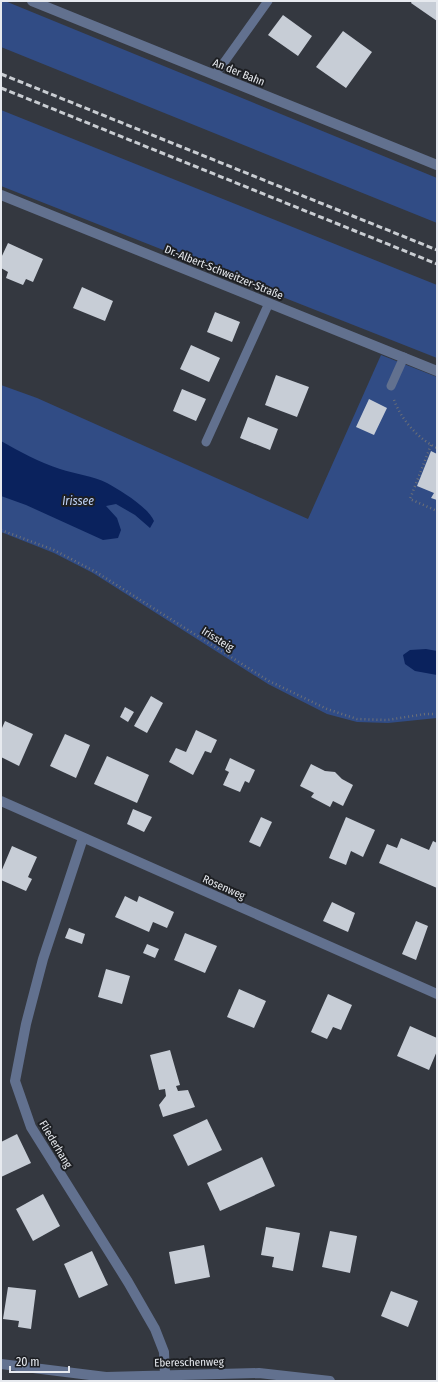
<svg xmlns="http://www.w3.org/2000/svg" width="438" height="1382" font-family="'Fira Sans Condensed',sans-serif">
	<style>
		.green { fill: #314c85 }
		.water { fill: #0a225d }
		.building { fill: #c7cdd6 }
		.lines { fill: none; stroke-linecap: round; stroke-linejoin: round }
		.path { stroke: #6d7077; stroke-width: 2.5; stroke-dasharray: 1 3; stroke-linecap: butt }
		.lane { stroke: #62718f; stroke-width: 9 }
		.street { stroke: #62718f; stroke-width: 10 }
		.rail { stroke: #c9cdd2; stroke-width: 3; stroke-dasharray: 6 3; stroke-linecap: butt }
		.labels { text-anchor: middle; stroke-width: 4; stroke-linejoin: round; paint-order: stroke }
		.street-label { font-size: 11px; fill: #e7eaef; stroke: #1d1f23 }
		.water-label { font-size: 12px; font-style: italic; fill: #c1d4f9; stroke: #1d1f23 }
	</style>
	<rect width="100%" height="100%" fill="#343840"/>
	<path class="green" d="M1,1h4l432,177v45l-436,-176z
		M1,110l436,175v73l-436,-172z
		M381,355l56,22v341l-49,5 -31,-1 -30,-8 -59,-30 -175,-111 -39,-20 -53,-21v-147l36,13 271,121z"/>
	<path class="water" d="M1,441c19,11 38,21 59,28 15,5 33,7 47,14 13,7 42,25 47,38l-4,7 -15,-13 -19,-11 -10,2 11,12 4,12 -3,8 -15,2 -77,-35 -25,-9z
		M426,649l11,2v24l-22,-4 -10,-7 -2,-9 7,-5z"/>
	<path class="building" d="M412,1h25v20l-26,-18z
		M283,15l29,21 -14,20 -30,-21z
		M343,31l29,21 -26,36 -30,-21z
		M8,243l35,16 -10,23 -7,-3 -3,6 -17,-7 2,-6 -7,-4v-10z
		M82,287l31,14 -8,20 -32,-13z
		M215,312l25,10 -8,20 -25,-10z
		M191,345l29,13 -11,24 -29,-13z
		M276,375l33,12 -12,30 -32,-12z
		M182,389l24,10 -10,22 -23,-10z
		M369,399l18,9 -13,27 -18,-8z
		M248,417l30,12 -8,21 -30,-12z
		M431,451l6,3v46l-6,-2 3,-5 -17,-7z
		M151,696l12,7 -16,30 -13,-7z
		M125,707l9,5 -6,10 -8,-5z
		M5,721l28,13 -14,32 -18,-9v-30l1,1z
		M196,730l21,10 -6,13 -6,-2 -12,24 -24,-13 7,-14 10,4z
		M65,734l25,11 -14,33 -26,-12z
		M107,756l42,19 -12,28 -43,-19z
		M230,758l25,12 -6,13 -4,-2 -5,11 -17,-7 6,-13 -4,-2z
		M311,764l14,7 10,1 7,7 11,6 -10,21 -10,-5 -3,6 -19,-10 3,-4 -14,-7z
		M133,809l19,8 -8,15 -17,-8z
		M261,817l11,5 -12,25 -11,-5z
		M346,817l29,13 -12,27 -12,-6 -5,14 -17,-7z
		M401,838l28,12 4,-9 4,2v45l-58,-25 8,-19 10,4z
		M12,846l25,11 -9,20 4,2 -6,12 -25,-11v-8z
		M125,896l12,6 2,-6 35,16 -7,16 -14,-6 -4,10 -34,-15z
		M332,902l23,11 -7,19 -25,-11z
		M416,921l12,5 -12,34 -14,-6z
		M69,928l16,6 -3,10 -17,-6z
		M185,933l32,13 -12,27 -31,-13z
		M147,944l12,5 -4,9 -12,-5z
		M106,969l24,7 -8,28 -24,-7z
		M239,989l27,12 -12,27 -27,-11z
		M328,994l24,11 -11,25 -8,-3 -6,12 -16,-7z
		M410,1026l27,12v13l-8,19 -32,-14z
		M170,1050l10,35 -4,1 2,5 10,-1 7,17 -32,10 -4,-12 7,-9 -1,-7 -6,1 -9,-35z
		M207,1119l15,31 -34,16 -15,-31z
		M17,1134l14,29 -30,14v-35z
		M262,1157l13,29 -55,25 -13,-28z
		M43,1194l17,32 -27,15 -17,-32z
		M266,1227l34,6 -7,38 -21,-4 2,-10 -13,-2z
		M330,1231l27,5 -7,37 -28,-6z
		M204,1245l6,32 -35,7 -6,-32z
		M92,1251l16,34 -29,13 -15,-34z
		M8,1287l28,3 -5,39 -13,-2 1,-6 -16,-2z
		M391,1291l27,10 -10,26 -27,-11z"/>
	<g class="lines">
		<path class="path" d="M394,400c7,19 24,39 43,48
			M431,445l-21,54 27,12
			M1,530l53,20 42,22 173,109 58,28 30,10 30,1 38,-6h12"/>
		<path class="lane" d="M215,75l53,-74
			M391,386l13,-29
			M206,442l63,-139"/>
		<path class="street" d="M32,1l405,164
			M1,195l436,176
			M1,801l436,193
			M83,838l-40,121 -17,65 -11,57 16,46 97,155 27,47 9,23 1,23
			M1,1364l105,13 153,-4 71,8"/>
		<path class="rail" d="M1,74l436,176
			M1,88l436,176"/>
	</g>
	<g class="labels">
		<g class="street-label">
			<text transform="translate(239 72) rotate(22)" y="4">An der Bahn</text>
			<text transform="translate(224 272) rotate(22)" y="4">Dr.-Albert-Schweitzer-Straße</text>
			<text transform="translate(218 639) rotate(32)" y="4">Irissteig</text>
			<text transform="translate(224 887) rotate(24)" y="4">Rosenweg</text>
			<text transform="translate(56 1144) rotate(59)" y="4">Fliederhang</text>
			<text transform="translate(189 1362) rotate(-1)" y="4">Ebereschenweg</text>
		</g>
		<g class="water-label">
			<text x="78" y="505">Irissee</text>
		</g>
	</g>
	<rect width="438" height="1382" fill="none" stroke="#e7eaef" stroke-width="4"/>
	<path d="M10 1366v6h59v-6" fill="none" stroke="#e7eaef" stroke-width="2"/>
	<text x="16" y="1366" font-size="12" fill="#e7eaef" stroke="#1d1f23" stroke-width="3" paint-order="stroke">20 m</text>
</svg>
